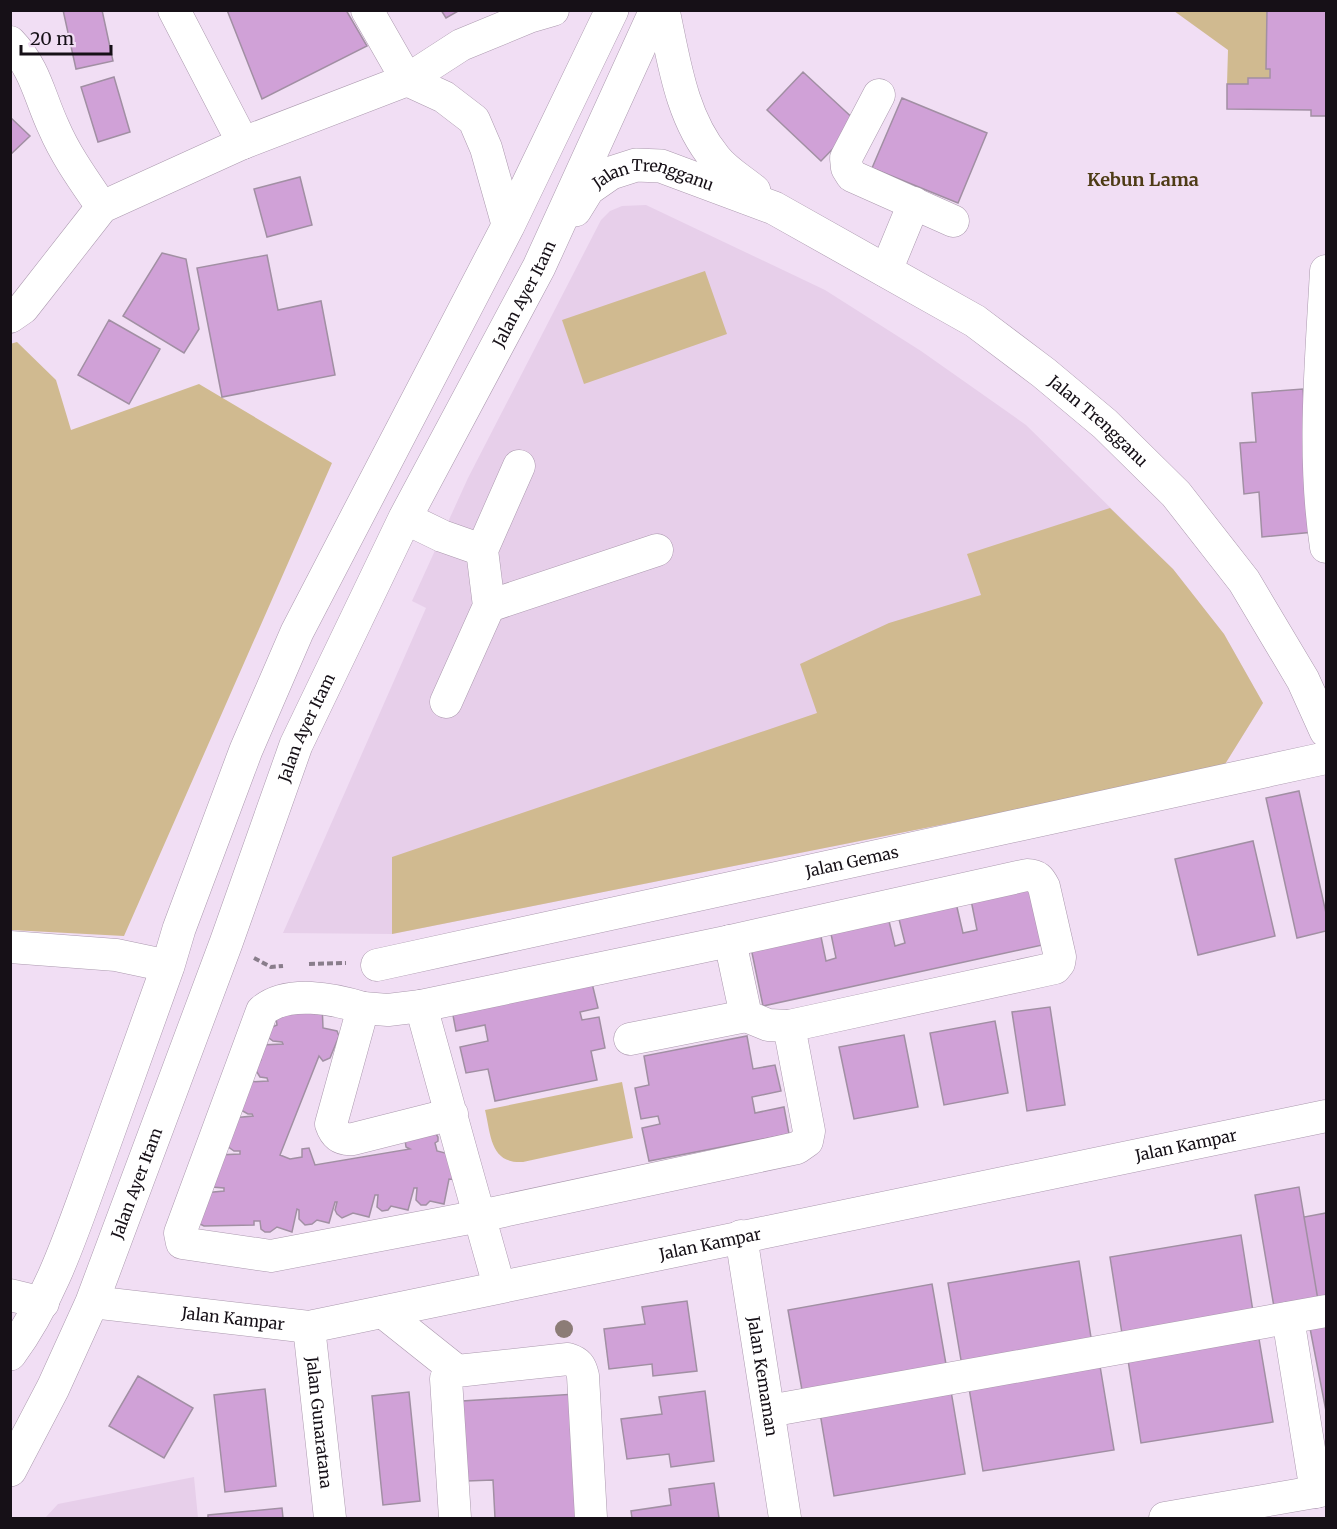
<svg xmlns="http://www.w3.org/2000/svg" width="1337" height="1529" font-family="Merriweather,serif">
	<style>
		.built { fill: #e7cfea }
		.green { fill: #d0ba90 }
		.building { fill: #d0a1d7; stroke: #a18fa3; stroke-width: 1.5 }
		.lines { fill: none; stroke-linecap: round; stroke-linejoin: round }
		.minor-casing { stroke: #ab99ae; stroke-width: 33 }
		.major-casing { stroke: #ab99ae; stroke-width: 34 }
		.path { stroke: #897d8b; stroke-width: 4; stroke-dasharray: 6 3; stroke-linecap: butt }
		.minor { stroke: #fff; stroke-width: 32 }
		.major { stroke: #fff; stroke-width: 33 }
		.tree { fill: #8c7c76 }
		.labels { text-anchor: middle; stroke-width: 6; stroke-linejoin: round; paint-order: stroke }
		.street-label { font-size: 16px; fill: #161017; stroke: #f1def4 }
		.neighbourhood-label { font-size: 18px; font-weight: bold; fill: #4e3b15; stroke: #f1def4 }
	</style>
	<rect width="100%" height="100%" fill="#f1def4"/>
	<path class="built" d="M646,205l179,85 96,61 105,74 147,144 51,65 39,69 -41,66 -830,165 -109,-1 143,-325 -14,-7 56,-123 133,-258 9,-9 12,-5z
		M194,1477l4,41h-153l13,-14z"/>
	<path class="green" d="M1174,11h93l3,67 -22,6h-21l1,-34z
		M705,271l22,63 -143,50 -22,-64z
		M17,342l39,38 15,50 128,-46 133,79 -208,473 -113,-6 -1,-586z
		M1110,508l63,61 51,65 39,69 -41,66 -830,165v-77l425,-144 -17,-49 89,-41 92,-28 -14,-41z
		M622,1082l11,56 -110,24c-33,2 -32,-27 -38,-52z"/>
	<path class="building" d="M63,10h39l11,51 -37,8z
		M227,10h119l21,36 -105,53z
		M441,10h19l-14,8z
		M1267,10h59v106h-15v-6l-84,-1v-25h21v-6h22v-9h-4z
		M803,72l55,51 -37,38 -54,-51z
		M114,77l16,55 -32,10 -17,-55z
		M902,98l85,35 -29,70 -86,-35z
		M10,117l20,19 -20,19z
		M300,177l12,48 -45,12 -13,-48z
		M162,253l24,6 13,70 -15,24 -61,-37z
		M267,255l11,55 43,-9 14,74 -113,22 -25,-129z
		M109,320l51,29 -31,55 -51,-29z
		M1303,389l11,143 -52,5 -3,-45 -15,2 -4,-51 16,-1 -4,-49z
		M1299,791l27,122v18l-29,7 -31,-140z
		M1253,841l22,95 -77,19 -23,-96z
		M1035,885l12,59 -284,62 -12,-58 69,-16 6,29 10,-3 -6,-29 58,-12 7,29 10,-3 -7,-28 58,-12 7,30 14,-3 -6,-30z
		M590,975l8,33 -18,4 2,8 17,-3 6,31 -14,3 6,29 -102,21 -7,-32 -22,4 -6,-26 28,-6 -3,-16 -29,6 -5,-26z
		M322,1003l1,25 14,3 2,5 -9,22 -7,3 -4,-5 -39,99 10,4 12,-2v-8l7,-1 6,17 95,-16 -4,-2 -1,-7 31,-6 2,3v4l-3,2 2,8 24,6 -4,23 -8,-1 -5,25 -14,-3 -4,4h-5l-5,-5 1,-12h-3l-6,22 -17,-4 -3,4 -6,1 -5,-4 1,-12h-3l-6,22 -16,-4 -11,5 -5,-4 -2,-4 2,-8h-2l-6,21 -12,-3 -5,4 -7,1 -6,-6v-9l-2,-1 -5,23 -15,-5 -7,5h-5l-4,-3 -1,-8h-6v4l-50,1 -6,-3 5,-30 21,-2v-3l-12,-1 5,-32 23,-1v-3h-6l-7,-5 5,-28 21,-2 -1,-2h-4l-7,-4 5,-28 22,-1 -1,-3 -7,-1 -5,-8 3,-7 3,-2v-15l22,-1 -1,-2 -9,-1 -4,-3 -1,-4 4,-7 5,-2 -2,-14z
		M1050,1007l15,98 -38,6 -15,-99z
		M995,1021l13,72 -64,12 -14,-72z
		M904,1035l14,72 -64,12 -15,-72z
		M747,1036l6,33 22,-4 6,26 -29,6 3,16 29,-6 5,27 -140,27 -7,-33 18,-4 -2,-8 -17,3 -6,-31 14,-3 -5,-29z
		M1299,1187l20,119 -44,7 -20,-118z
		M1326,1213v91l-7,2 -15,-89z
		M1241,1235l13,83 -131,22 -13,-83z
		M1079,1261l13,83 -130,22 -14,-83z
		M932,1284l15,86 -144,26 -15,-86z
		M687,1301l10,70 -44,5 -1,-12 -43,5 -5,-40 41,-5 -3,-17z
		M1326,1320v91l-17,-88z
		M1259,1339l14,83 -132,21 -13,-83z
		M1100,1366l14,84 -131,21 -14,-83z
		M138,1376l55,32 -29,50 -55,-32z
		M265,1389l11,97 -51,6 -11,-97z
		M705,1391l9,70 -43,6 -2,-13 -42,5 -6,-40 41,-5 -3,-17z
		M951,1391l14,83 -131,22 -14,-83z
		M409,1392l11,109 -37,4 -11,-109z
		M576,1394l7,124h-88l-2,-38 -26,1 -5,-80z
		M714,1483l5,35h-87l-1,-7 40,-6 -2,-16z
		M282,1508l1,10h-75v-3z"/>
	<g class="lines">
		<defs>
			<g id="minor">
				<path d="M174,10l69,133"/>
				<path d="M367,10l40,70 37,17 30,23 12,28 22,78"/>
				<path d="M10,42c26,27 29,54 44,86 12,28 31,54 48,79"/>
				<path d="M879,95l-33,63 1,10 5,8 101,45"/>
				<path d="M886,271l28,-68"/>
				<path d="M1326,271c-5,92 -14,184 0,276"/>
				<path d="M10,317l13,-9 79,-101 141,-64 164,-63 54,-35 68,-28 24,-7"/>
				<path d="M405,518l37,18 40,14"/>
				<path d="M489,606l168,-56"/>
				<path d="M446,702l43,-96 -7,-56 37,-84"/>
				<path d="M730,941l16,75 22,9 21,1"/>
				<path d="M10,947l106,8 52,11"/>
				<path id="s1" d="M377,965l949,-207"/>
				<path d="M363,1008l25,2 33,-4"/>
				<path d="M630,1039l116,-23"/>
				<path d="M452,1114l-99,25c-12,1 -18,-3 -22,-15l32,-116c-28,-9 -76,-19 -101,3l-82,222 2,10 89,13 209,-40 317,-68 10,-7 2,-10 -20,-105 266,-58 4,-5 1,-6 -16,-70c-4,-8 -7,-12 -17,-12l-297,66 -309,65c25,93 52,187 78,280"/>
				<path id="s2" d="M741,1236l44,282"/>
				<path d="M10,1295l33,8"/>
				<path id="s3" d="M92,1302l217,25 1017,-211"/>
				<path d="M383,1312l74,59"/>
				<path d="M1288,1318l28,174"/>
				<path id="s4" d="M309,1327l21,191"/>
				<path d="M769,1411l557,-100"/>
				<path d="M455,1518l-9,-139 11,-8 111,-12c10,3 13,7 15,17l8,142"/>
				<path d="M1165,1518l161,-28"/>
			</g>
			<g id="major">
				<path d="M663,10c11,51 18,107 52,148 10,13 27,23 39,33"/>
				<path id="s5" d="M575,210l13,-21 23,-16 25,-8 25,1 113,42 201,113 69,52 61,51 71,70 68,87 59,99 23,51"/>
				<path d="M10,1354c40,-54 61,-119 84,-182 25,-69 49,-138 74,-206l11,-37 67,-179 51,-118 211,-406 104,-216"/>
				<path id="s6" d="M10,1470l43,-82 39,-86 134,-359 70,-198 109,-227 134,-251 117,-257"/>
			</g>
		</defs>
		<use href="#minor" class="minor-casing"/>
		<use href="#major" class="major-casing"/>
		<path class="path" d="M254,958l17,9 12,-1
			M309,964l37,-1"/>
		<use href="#minor" class="minor"/>
		<use href="#major" class="major"/>
	</g>
	<circle class="tree" cx="564" cy="1329" r="9"/>
	<g class="labels">
		<g class="street-label">
			<text dy="6" stroke="none"><textPath href="#s5" startOffset="96">Jalan Trengganu</textPath></text>
			<text dy="6" stroke="none"><textPath href="#s6" startOffset="1286">Jalan Ayer Itam</textPath></text>
			<text dy="6" stroke="none"><textPath href="#s5" startOffset="614">Jalan Trengganu</textPath></text>
			<text dy="6" stroke="none"><textPath href="#s6" startOffset="800">Jalan Ayer Itam</textPath></text>
			<text dy="6" stroke="none"><textPath href="#s1" startOffset="486">Jalan Gemas</textPath></text>
			<text dy="6" stroke="none"><textPath href="#s3" startOffset="1114">Jalan Kampar</textPath></text>
			<text dy="6" stroke="none"><textPath href="#s6" startOffset="314">Jalan Ayer Itam</textPath></text>
			<text dy="6" stroke="none"><textPath href="#s3" startOffset="628">Jalan Kampar</textPath></text>
			<text dy="6" stroke="none"><textPath href="#s3" startOffset="142">Jalan Kampar</textPath></text>
			<text dy="6" stroke="none"><textPath href="#s2" startOffset="142">Jalan Kemaman</textPath></text>
			<text dy="6" stroke="none"><textPath href="#s4" startOffset="96">Jalan Gunaratana</textPath></text>
		</g>
		<g class="neighbourhood-label">
			<text x="1143" y="186">Kebun Lama</text>
		</g>
	</g>
	<rect width="1337" height="1529" fill="none" stroke="#161017" stroke-width="24"/>
	<path d="M21 45v9h90v-9" fill="none" stroke="#161017" stroke-width="3"/>
	<text x="30" y="45" font-size="18" fill="#161017" stroke="#f1def4" stroke-width="4.5" paint-order="stroke">20 m</text>
</svg>
